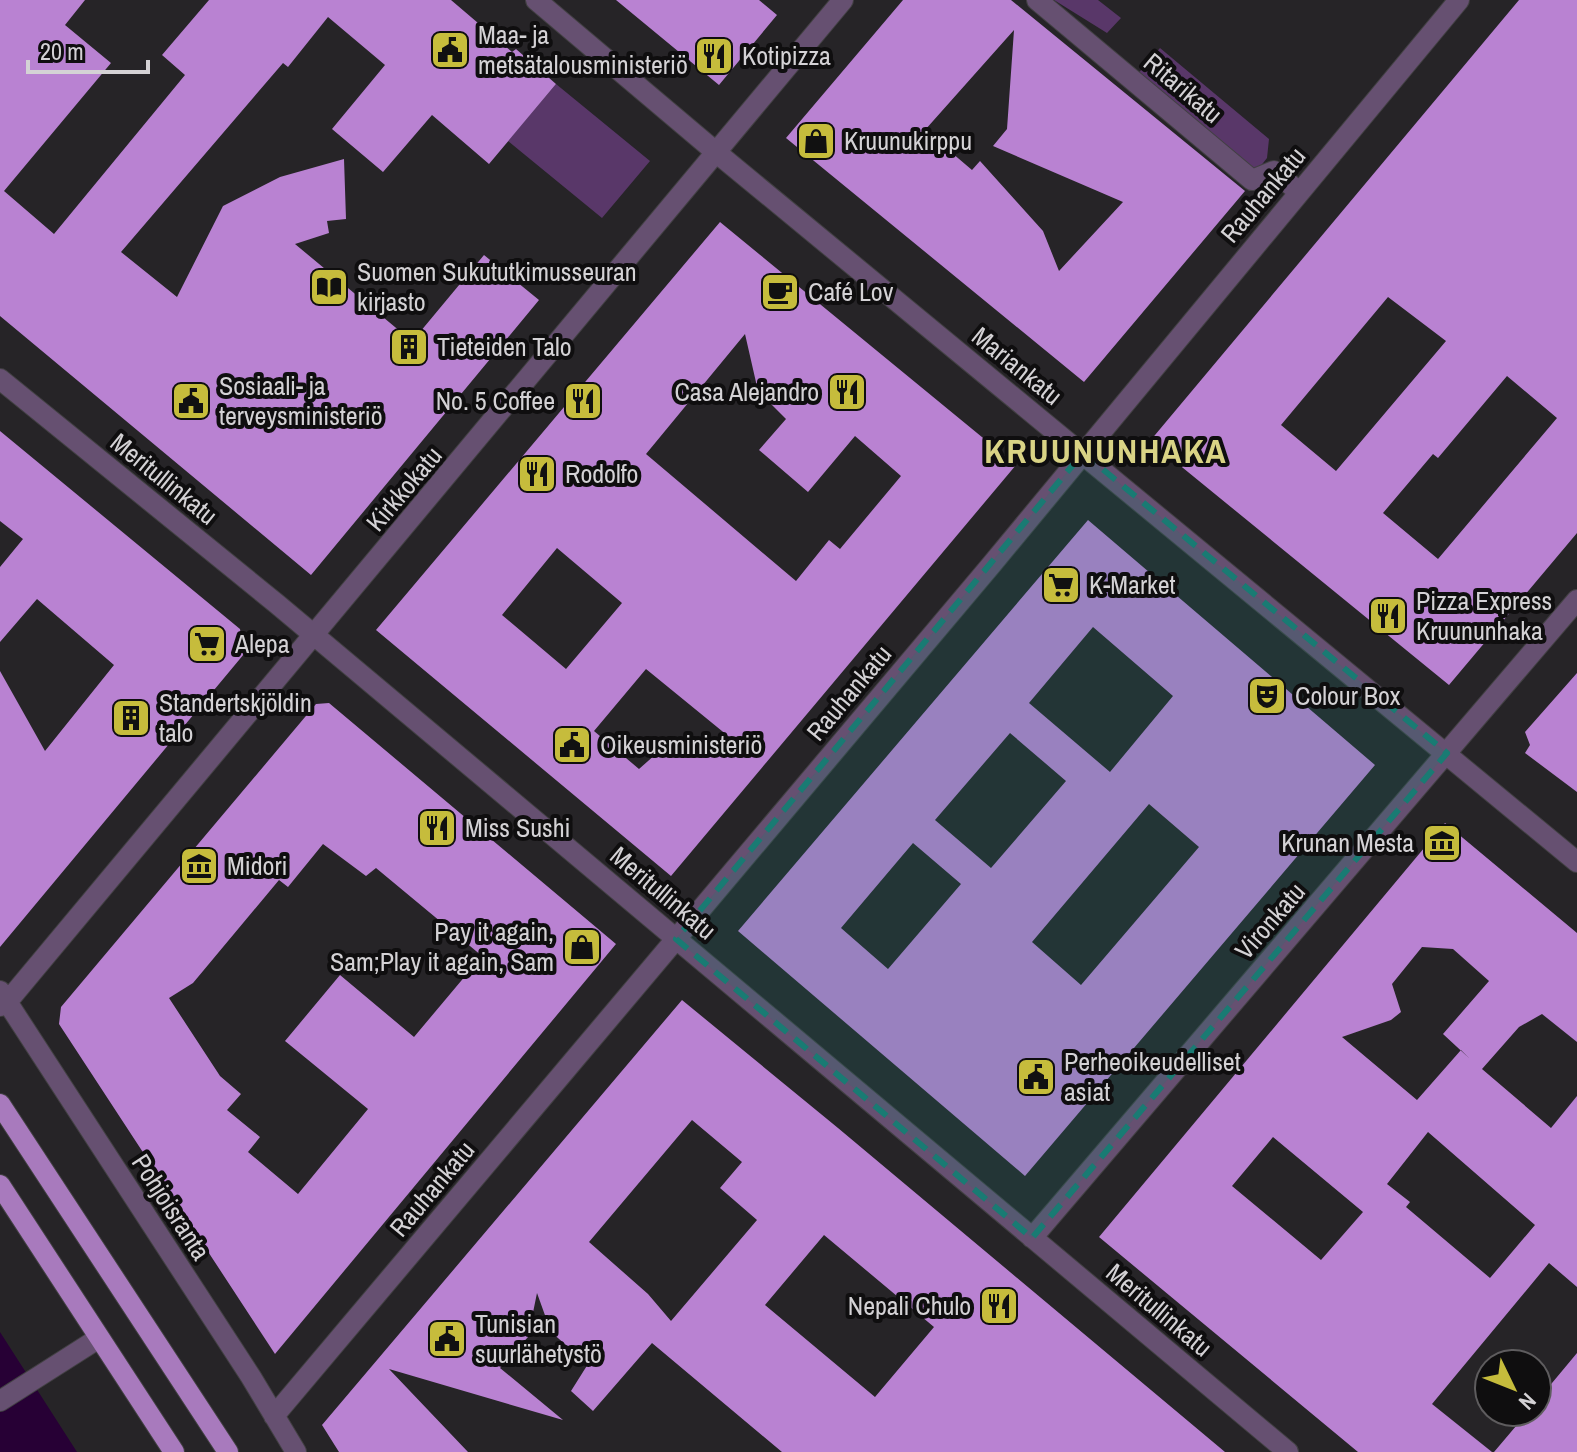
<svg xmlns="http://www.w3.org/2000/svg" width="1577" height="1452" font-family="'Archivo Narrow',sans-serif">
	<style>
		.green { fill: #593769 }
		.water { fill: #270035 }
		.building { fill: #b982d2; fill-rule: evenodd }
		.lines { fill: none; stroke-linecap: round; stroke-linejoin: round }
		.pedestrian-casing { stroke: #424043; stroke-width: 22 }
		.minor-casing { stroke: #424043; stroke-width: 22 }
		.primary-casing { stroke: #424043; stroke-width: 22 }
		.pedestrian { stroke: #665071; stroke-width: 20 }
		.minor { stroke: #665071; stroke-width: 20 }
		.primary { stroke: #a87abd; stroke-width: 20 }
		.marked { fill: #197b73; fill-opacity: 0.2; stroke: #197b73; stroke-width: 6; stroke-dasharray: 16 10; stroke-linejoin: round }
		.labels { text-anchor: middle; stroke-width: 8; stroke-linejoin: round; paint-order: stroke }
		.poi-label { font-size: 26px; fill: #d4d2d5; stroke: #0f0e0f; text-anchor: start }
		.street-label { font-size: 26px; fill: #d4d2d5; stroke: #0f0e0f }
		.district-label { font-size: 34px; font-weight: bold; letter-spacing: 2px; fill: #d9d385; stroke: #0f0e0f }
	</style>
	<rect width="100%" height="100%" fill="#262427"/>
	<path class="green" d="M1054,0h44l23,18 -14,15z
		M1160,48l109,91 -2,19 -11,14 -120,-96z
		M556,84l94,77 -48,57 -94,-77z"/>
	<path class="water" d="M0,1332l77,120h-77z"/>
	<path class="building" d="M0,0h85l-20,25 46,38 -107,128 50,43 131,-159 -23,-20 47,-55h242l61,52 4,-3 40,35 -67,80 -57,-49 -49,57 -51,-43 53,-64 -57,-48 -40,50 -5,-4 -162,189 56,45 46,-91 57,-29 64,-18 2,60 -19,2 2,12 -34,11 112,93 2,-4 6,5 69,-83 55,45 -228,275 -311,-259z
		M616,0h143l18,15 -58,70z
		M903,0h108l234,191 -161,191 -298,-244zM1014,30l-7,99 -14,17 130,56 -64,69 -16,-40 -63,-70 -8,9 -47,-40z
		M1519,0h58v533l-128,152 -299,-244zM1388,297l58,44 -110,130 -55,-46zM1507,376l50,42 -119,141 -55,-46 50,-59 5,4z
		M720,222l296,243 -345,411 -295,-246zM745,334l13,57 28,28 -27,31 49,42 47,-56 46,40 -61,73 -11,-9 -33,41 -150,-127zM557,548l65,55 -56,66 -64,-54zM646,669l98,80 -88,5 -17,15 -45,-38z
		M0,431l240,198 4,25 -244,293v-276l45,80 69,-86 -77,-66 -37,43v-75l23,-28 -23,-18z
		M1088,520l287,245 -350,411 -287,-245zM1093,627l80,69 -63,76 -81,-69zM1010,733l56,48 -75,87 -56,-48zM1149,804l50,43 -118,138 -49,-43zM913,843l48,41 -73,85 -47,-41z
		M1577,673v119l-52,-39 5,-8 -5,-13z
		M329,703l287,241 -341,410 -216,-330 2,-17 37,-44 218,-259zM323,844l43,32 10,-8 106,88 -68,81 -74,-62 -55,66 83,68 -70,85 -50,-42 12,-15 -33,-27 14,-16 -21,-18 -51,-78 24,-15 86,-103 9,7z
		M1445,823l132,110v109l-35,-28 -23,13 -37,42 69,59 26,-32v191l-28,-24 -117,141 60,48h-134l-259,-215zM1422,947l31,2 36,32 -46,53 27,25 -9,-9 -44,50 -75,-63 49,-17 10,-8 -9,-28zM1428,1132l107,93 -45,53 -84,-71 4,-5 -23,-18zM1273,1137l90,75 -42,48 -89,-74z
		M682,1000l156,128 387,324h-443l-130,-109 -59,68 -22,-20 17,-27 -37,-32 -14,-39 -9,44 -28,31 63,52 -174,-51 79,83h-129l-17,-27zM692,1120l50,42 -22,26 37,32 -86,101 -23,-27 -59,-52zM824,1235l110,92 -59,70 -110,-92z
		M1577,1353v99h-83l34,-40h9v-11z"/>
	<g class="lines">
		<defs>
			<path id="pedestrian" d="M1037,0l215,180 22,-9 25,21"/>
			<path id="minor" d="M536,0l181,153 860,709
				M0,379l277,225 1011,848
				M0,991l251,386 45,75
				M0,1006l8,-5c280,-332 558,-666 835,-1001
				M1032,1238l545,-638
				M0,1401l99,-63
				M274,1416l718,-852 467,-564"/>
			<path id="primary" d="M0,1104l228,348
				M0,1185l174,267"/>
		</defs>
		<use href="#pedestrian" class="pedestrian-casing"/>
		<use href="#minor" class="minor-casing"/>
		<use href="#primary" class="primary-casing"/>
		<use href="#pedestrian" class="pedestrian"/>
		<use href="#minor" class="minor"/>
		<use href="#primary" class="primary"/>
	</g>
	<path class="marked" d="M1083,453l364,300 -415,485 -356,-299z"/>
	<defs>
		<symbol id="civic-square" viewBox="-11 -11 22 22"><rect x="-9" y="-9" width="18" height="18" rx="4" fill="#c6bc3c" stroke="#0f0e0f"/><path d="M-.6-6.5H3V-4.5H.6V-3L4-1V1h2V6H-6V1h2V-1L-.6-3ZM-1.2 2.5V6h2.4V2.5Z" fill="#111"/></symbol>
		<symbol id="restaurant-square" viewBox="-11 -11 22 22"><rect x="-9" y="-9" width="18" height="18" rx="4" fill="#c6bc3c" stroke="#0f0e0f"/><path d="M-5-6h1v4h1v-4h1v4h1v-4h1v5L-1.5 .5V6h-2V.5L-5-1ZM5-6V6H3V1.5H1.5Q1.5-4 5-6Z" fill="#111"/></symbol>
		<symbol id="shop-square" viewBox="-11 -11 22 22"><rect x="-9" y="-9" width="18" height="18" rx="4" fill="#c6bc3c" stroke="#0f0e0f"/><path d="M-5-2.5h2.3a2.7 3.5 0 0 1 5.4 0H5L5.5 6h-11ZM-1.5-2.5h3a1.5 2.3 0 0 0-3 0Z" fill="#111"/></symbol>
		<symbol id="library-square" viewBox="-11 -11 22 22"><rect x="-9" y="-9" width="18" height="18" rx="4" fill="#c6bc3c" stroke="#0f0e0f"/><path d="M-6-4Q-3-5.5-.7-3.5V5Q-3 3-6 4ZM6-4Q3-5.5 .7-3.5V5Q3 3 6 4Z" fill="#111"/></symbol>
		<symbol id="cafe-square" viewBox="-11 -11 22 22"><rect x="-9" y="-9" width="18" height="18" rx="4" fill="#c6bc3c" stroke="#0f0e0f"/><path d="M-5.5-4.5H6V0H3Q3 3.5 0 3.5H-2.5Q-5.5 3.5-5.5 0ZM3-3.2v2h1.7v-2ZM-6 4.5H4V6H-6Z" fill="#111"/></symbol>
		<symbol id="building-square" viewBox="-11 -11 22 22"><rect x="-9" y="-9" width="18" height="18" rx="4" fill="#c6bc3c" stroke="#0f0e0f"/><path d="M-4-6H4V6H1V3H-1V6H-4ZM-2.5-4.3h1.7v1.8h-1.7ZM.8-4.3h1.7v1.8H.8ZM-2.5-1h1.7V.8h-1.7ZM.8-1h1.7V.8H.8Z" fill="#111"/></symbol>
		<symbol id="supermarket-square" viewBox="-11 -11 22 22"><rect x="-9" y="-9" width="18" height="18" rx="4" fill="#c6bc3c" stroke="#0f0e0f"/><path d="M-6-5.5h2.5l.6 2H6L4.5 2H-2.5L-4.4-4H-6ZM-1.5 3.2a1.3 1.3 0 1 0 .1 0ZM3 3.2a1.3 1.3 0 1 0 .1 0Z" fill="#111"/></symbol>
		<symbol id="theatre-square" viewBox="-11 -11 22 22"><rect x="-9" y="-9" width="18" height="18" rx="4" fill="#c6bc3c" stroke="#0f0e0f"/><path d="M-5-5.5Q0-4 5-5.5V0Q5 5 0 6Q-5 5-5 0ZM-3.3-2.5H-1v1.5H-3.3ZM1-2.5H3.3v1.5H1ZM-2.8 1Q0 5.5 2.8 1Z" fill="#111"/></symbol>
		<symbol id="museum-square" viewBox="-11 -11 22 22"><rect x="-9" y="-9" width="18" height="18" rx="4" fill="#c6bc3c" stroke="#0f0e0f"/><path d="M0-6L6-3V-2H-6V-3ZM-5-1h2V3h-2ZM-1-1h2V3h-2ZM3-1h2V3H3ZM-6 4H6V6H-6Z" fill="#111"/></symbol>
	</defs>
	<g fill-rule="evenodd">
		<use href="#civic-square" x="428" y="28" width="44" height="44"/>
		<use href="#restaurant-square" x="692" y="34" width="44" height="44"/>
		<use href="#shop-square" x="794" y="119" width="44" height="44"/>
		<use href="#library-square" x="307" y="265" width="44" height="44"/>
		<use href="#cafe-square" x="758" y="270" width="44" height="44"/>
		<use href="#building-square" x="387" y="325" width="44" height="44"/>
		<use href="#restaurant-square" x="825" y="370" width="44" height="44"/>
		<use href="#civic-square" x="169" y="379" width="44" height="44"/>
		<use href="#restaurant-square" x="561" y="379" width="44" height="44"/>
		<use href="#restaurant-square" x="515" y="452" width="44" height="44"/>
		<use href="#supermarket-square" x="1039" y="563" width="44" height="44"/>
		<use href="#restaurant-square" x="1366" y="594" width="44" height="44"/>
		<use href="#supermarket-square" x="185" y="622" width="44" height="44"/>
		<use href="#theatre-square" x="1245" y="674" width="44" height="44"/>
		<use href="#building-square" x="109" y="696" width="44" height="44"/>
		<use href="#civic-square" x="550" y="723" width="44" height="44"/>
		<use href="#restaurant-square" x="415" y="806" width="44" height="44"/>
		<use href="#museum-square" x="1420" y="821" width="44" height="44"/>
		<use href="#museum-square" x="177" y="844" width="44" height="44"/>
		<use href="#shop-square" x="560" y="925" width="44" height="44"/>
		<use href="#civic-square" x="1014" y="1055" width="44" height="44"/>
		<use href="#restaurant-square" x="977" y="1284" width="44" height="44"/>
		<use href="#civic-square" x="425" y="1317" width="44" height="44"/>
	</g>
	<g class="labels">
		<g class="poi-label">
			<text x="478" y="44">Maa- ja<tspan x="478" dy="30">metsätalousministeriö</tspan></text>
			<text x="742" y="65">Kotipizza</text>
			<text x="844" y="150">Kruunukirppu</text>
			<text x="357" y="281">Suomen Sukututkimusseuran<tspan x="357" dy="30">kirjasto</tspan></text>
			<text x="808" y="301">Café Lov</text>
			<text x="437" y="356">Tieteiden Talo</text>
			<text x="219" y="395">Sosiaali- ja<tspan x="219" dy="30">terveysministeriö</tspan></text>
			<text x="819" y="401" text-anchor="end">Casa Alejandro</text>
			<text x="555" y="410" text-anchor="end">No. 5 Coffee</text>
			<text x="565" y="483">Rodolfo</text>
			<text x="1089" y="594">K-Market</text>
			<text x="1416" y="610">Pizza Express<tspan x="1416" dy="30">Kruununhaka</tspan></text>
			<text x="235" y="653">Alepa</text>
			<text x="1295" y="705">Colour Box</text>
			<text x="159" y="712">Standertskjöldin<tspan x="159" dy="30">talo</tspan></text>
			<text x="600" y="754">Oikeusministeriö</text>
			<text x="465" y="837">Miss Sushi</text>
			<text x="1414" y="852" text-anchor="end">Krunan Mesta</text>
			<text x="227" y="875">Midori</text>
			<text x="554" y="941" text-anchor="end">Pay it again,<tspan x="554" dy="30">Sam;Play it again, Sam</tspan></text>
			<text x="1064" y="1071">Perheoikeudelliset<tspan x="1064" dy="30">asiat</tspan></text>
			<text x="971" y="1315" text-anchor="end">Nepali Chulo</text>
			<text x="475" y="1333">Tunisian<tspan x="475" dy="30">suurlähetystö</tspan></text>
		</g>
		<g class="street-label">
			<text transform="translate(1183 88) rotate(40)" y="9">Ritarikatu</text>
			<text transform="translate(1263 195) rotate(-50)" y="9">Rauhankatu</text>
			<text transform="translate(1017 366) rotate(39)" y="9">Mariankatu</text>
			<text transform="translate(164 479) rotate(39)" y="9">Meritullinkatu</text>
			<text transform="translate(404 489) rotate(-50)" y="9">Kirkkokatu</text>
			<text transform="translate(849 693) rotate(-50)" y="9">Rauhankatu</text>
			<text transform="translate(663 893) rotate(40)" y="9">Meritullinkatu</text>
			<text transform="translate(1270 921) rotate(-49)" y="9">Vironkatu</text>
			<text transform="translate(432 1189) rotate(-50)" y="9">Rauhankatu</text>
			<text transform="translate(171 1207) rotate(57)" y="9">Pohjoisranta</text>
			<text transform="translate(1159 1310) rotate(40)" y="9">Meritullinkatu</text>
		</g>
		<g class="district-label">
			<text x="1106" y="463">KRUUNUNHAKA</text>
		</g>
	</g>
	<g transform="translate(1513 1388) rotate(133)"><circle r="38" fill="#0f0e0f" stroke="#5e5c5e" stroke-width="2"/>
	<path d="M0-6L14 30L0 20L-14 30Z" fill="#c6bc3c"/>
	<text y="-12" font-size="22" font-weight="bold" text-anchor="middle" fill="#d4d2d5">N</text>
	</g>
	<path d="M28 60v12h120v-12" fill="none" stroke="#d4d2d5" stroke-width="4"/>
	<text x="40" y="60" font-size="24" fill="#d4d2d5" stroke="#0f0e0f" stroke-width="6" paint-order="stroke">20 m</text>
</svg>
